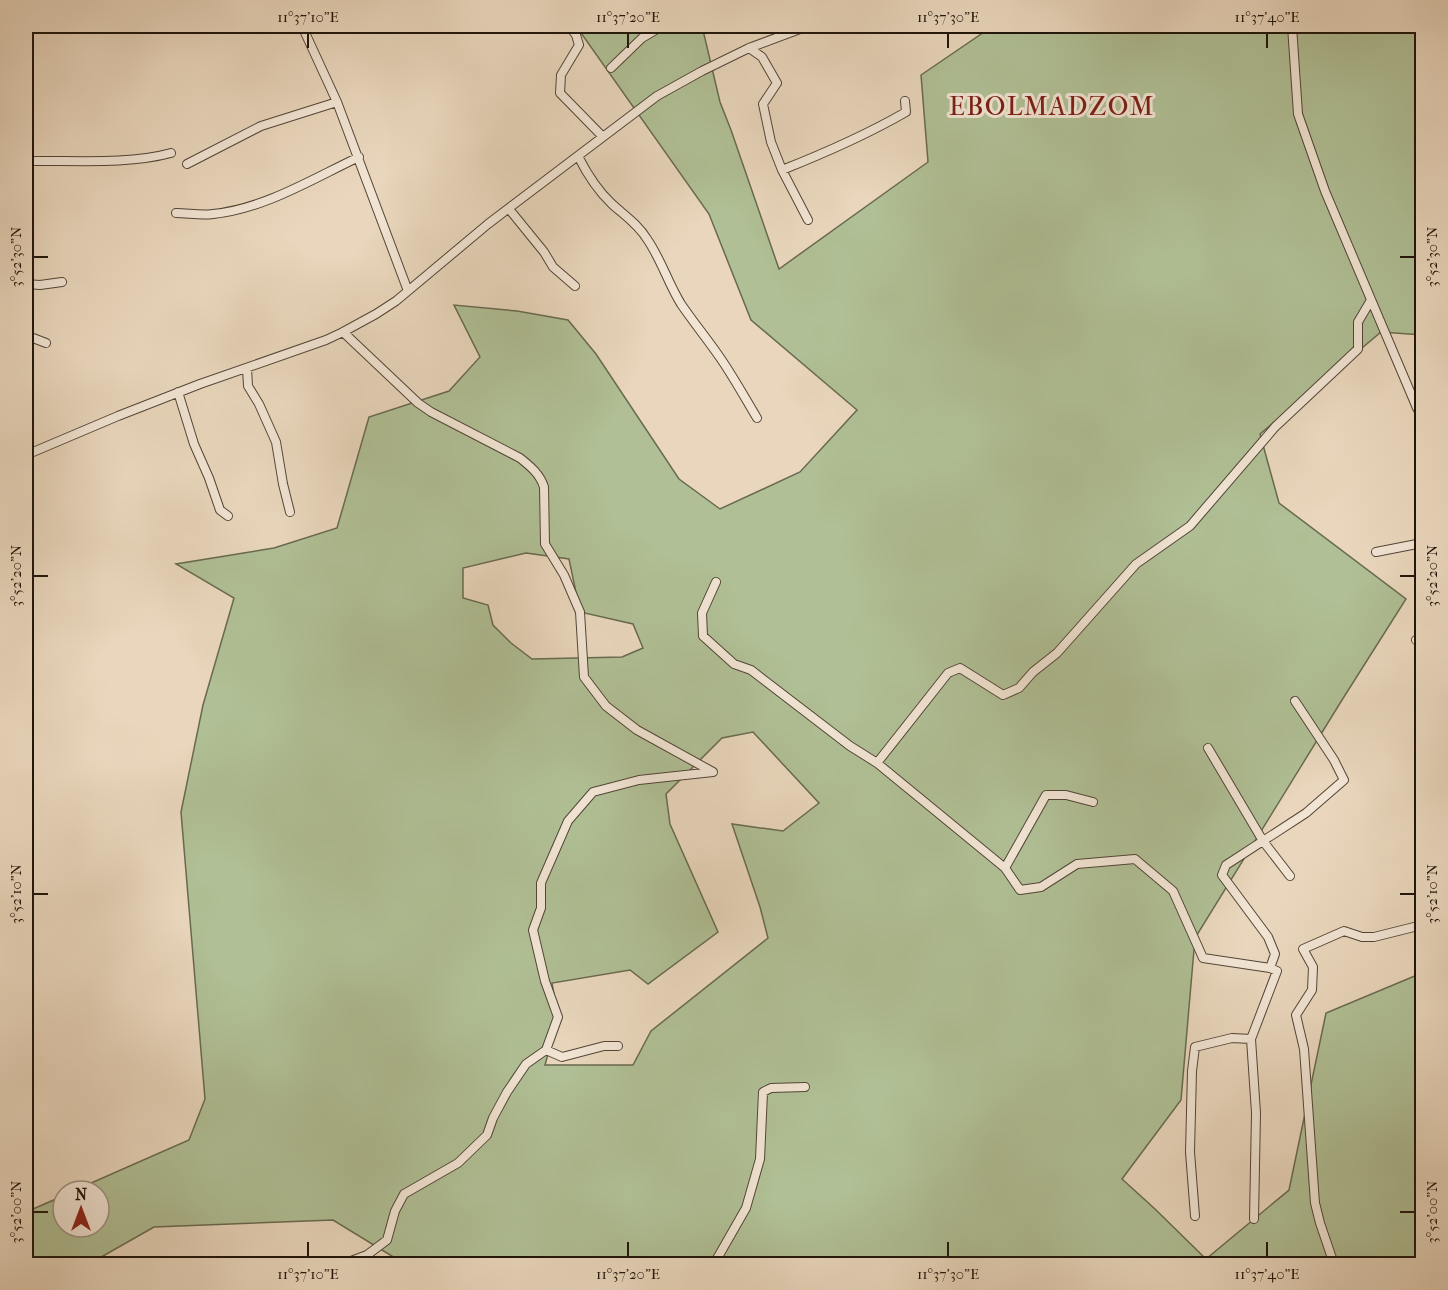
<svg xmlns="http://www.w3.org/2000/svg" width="1448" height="1290" font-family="'IM FELL French Canon',serif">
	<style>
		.green { fill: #b0bf95; stroke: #686a50; stroke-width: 1.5; fill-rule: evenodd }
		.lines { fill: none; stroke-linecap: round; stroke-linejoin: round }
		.minor-casing { stroke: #524537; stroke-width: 10 }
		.minor { stroke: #f1e4d3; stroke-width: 8 }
		.ticks { fill: none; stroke: #1f150b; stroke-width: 2 }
		.labels { text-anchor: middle; stroke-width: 6; stroke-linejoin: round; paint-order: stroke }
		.quarter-label { font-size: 26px; letter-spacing: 1.5px; fill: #7a1f14; stroke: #f1e4d3 }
		.neatline { fill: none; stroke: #1f150b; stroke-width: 2 }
		.ticks-label { font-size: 15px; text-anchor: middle; fill: #1f150b }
	</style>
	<rect width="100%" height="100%" fill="#e9d6bc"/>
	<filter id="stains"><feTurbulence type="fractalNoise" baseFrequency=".00333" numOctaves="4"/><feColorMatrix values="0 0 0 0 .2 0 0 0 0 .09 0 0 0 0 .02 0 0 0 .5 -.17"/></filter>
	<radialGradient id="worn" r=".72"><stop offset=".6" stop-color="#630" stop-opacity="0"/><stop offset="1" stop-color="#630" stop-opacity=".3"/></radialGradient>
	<path class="green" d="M585,26h117l18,76 11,28 48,139 149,-107 -7,-87 72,-49h429v309l-41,-3 -121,102 19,69 127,96 -64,101 -147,238 -14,162 -59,79 33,30 51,50 83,-69 37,-177 91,-38 5,14v275h-974l-53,-6 -62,-38 -179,7 -65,37h-63v-52l37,-16v31h36v-36h-26l116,-51 16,-41 -24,-287 22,-107 31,-107 -58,-34 98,-16 63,-20 32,-111 80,-26 31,-34 -26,-52 63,6 51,9 28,34 83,125 41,30 80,-37 57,-62 -106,-90 -42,-106 -128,-181zM526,553l43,6 11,53 53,12 10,24 -21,9 -90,2 -21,-16 -18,-18 -5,-20 -25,-7v-30zM753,732l66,71 -36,28 -51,-7 28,83 8,31 -117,93 -18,34h-88l13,-48 -6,-34 78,-13 18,14 70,-52 -48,-108 -4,-30 56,-56z"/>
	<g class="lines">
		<defs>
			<path id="minor" d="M302,26l35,76 71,189
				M569,26l7,9 3,10 -18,30 -1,18 43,44
				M1292,26l6,88 27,77 92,217 5,8
				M749,48l13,9 15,26 -14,21 8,38 11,28 26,50
				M611,68l31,-30 20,-12
				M578,156c9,18 19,34 34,48 12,11 26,20 35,35 14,20 21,44 34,65 13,19 27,36 40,55 13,19 24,39 36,59
				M26,161c46,-1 101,4 145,-8
				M187,164l74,-38 76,-24
				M782,170c43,-17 84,-35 124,-58l-1,-11
				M509,209l35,43 9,15 22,19
				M176,213c12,0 25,3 37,1 51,-5 99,-35 146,-57
				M26,284l14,1 22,-3
				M26,339l7,-1 13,5
				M247,368l1,18 11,18 17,38 7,42 7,28
				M178,392l16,52 15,34 11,32 8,6
				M26,455l92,-39 82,-32 126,-44 17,-8 33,-18 20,-13 92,-77 169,-128 45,-25 47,-23 59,-22
				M1376,552l46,-9
				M716,582l-14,31 1,23 31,28 17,6 99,76 27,17 128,105 15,22 21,-3 36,-23 58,-5 38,32 30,67 67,10 7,3 -26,68 5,74 -2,106
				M1416,640l6,-1
				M1208,748l55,93 27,35
				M877,763l71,-90 12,-5 43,27 16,-7 14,-16 24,-19 79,-89 54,-38 85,-99 83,-78v-27l13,-22
				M1005,868l41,-73h20l27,7
				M1270,968l5,-14 -7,-17 -46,-62 4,-10 80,-52 38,-33 -10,-20 -39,-59
				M546,1050l16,7 42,-11h14
				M1195,1216l-5,-64 2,-81 3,-24 37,-9 19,1
				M343,1264l24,-9 20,-15 8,-29 9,-17 54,-31 29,-28 6,-17 14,-26 19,-28 20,-14 12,-33 -13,-36 -12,-51 8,-22v-25l27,-62 25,-29 46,-12 74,-8 -76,-42 -31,-24 -22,-29 -4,-65 -16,-37 -19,-31 -1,-57c-4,-13 -14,-21 -24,-29l-89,-46 -13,-9 -75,-71
				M714,1264l32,-56 14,-49 3,-67 8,-4 34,-1
				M1334,1264l-14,-41 -5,-20 -11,-154 -8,-34 16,-25 1,-23 -10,-18 41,-18 18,6h12l48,-12"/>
		</defs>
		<use href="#minor" class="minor-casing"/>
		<use href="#minor" class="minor"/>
	</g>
	<path class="ticks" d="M308,33v15M628,33v15M948,33v15M1267,33v15M33,257h15M1400,257h15M33,576h15M1400,576h15M33,894h15M1400,894h15M33,1212h15M1400,1212h15M308,1242v15M628,1242v15M948,1242v15M1267,1242v15"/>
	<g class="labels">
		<g class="quarter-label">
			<text x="1052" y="115">EBOLMADZOM</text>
		</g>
	</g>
	<rect width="1448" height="1290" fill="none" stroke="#e9d6bc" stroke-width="66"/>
	<g transform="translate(81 1209)"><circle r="28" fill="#f1e4d3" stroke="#9d9183" stroke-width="1.5"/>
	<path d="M0-4.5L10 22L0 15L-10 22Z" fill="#8f2418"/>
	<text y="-9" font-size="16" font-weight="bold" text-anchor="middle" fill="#1f150b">N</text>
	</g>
	<rect x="33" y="33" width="1382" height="1224" class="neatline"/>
	<g class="ticks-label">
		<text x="308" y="22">11°37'10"E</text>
		<text x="628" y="22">11°37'20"E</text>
		<text x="948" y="22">11°37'30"E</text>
		<text x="1267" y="22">11°37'40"E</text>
		<text transform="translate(16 257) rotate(-90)" y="5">3°52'30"N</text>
		<text transform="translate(1432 257) rotate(-90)" y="5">3°52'30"N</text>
		<text transform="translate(16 576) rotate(-90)" y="5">3°52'20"N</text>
		<text transform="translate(1432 576) rotate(-90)" y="5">3°52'20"N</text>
		<text transform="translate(16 894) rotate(-90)" y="5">3°52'10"N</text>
		<text transform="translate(1432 894) rotate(-90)" y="5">3°52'10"N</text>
		<text transform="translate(16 1212) rotate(-90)" y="5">3°52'00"N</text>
		<text transform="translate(1432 1212) rotate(-90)" y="5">3°52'00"N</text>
		<text x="308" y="1279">11°37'10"E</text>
		<text x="628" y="1279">11°37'20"E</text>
		<text x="948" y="1279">11°37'30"E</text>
		<text x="1267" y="1279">11°37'40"E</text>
	</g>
	<rect width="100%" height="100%" filter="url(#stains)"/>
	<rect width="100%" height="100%" fill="url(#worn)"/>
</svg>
